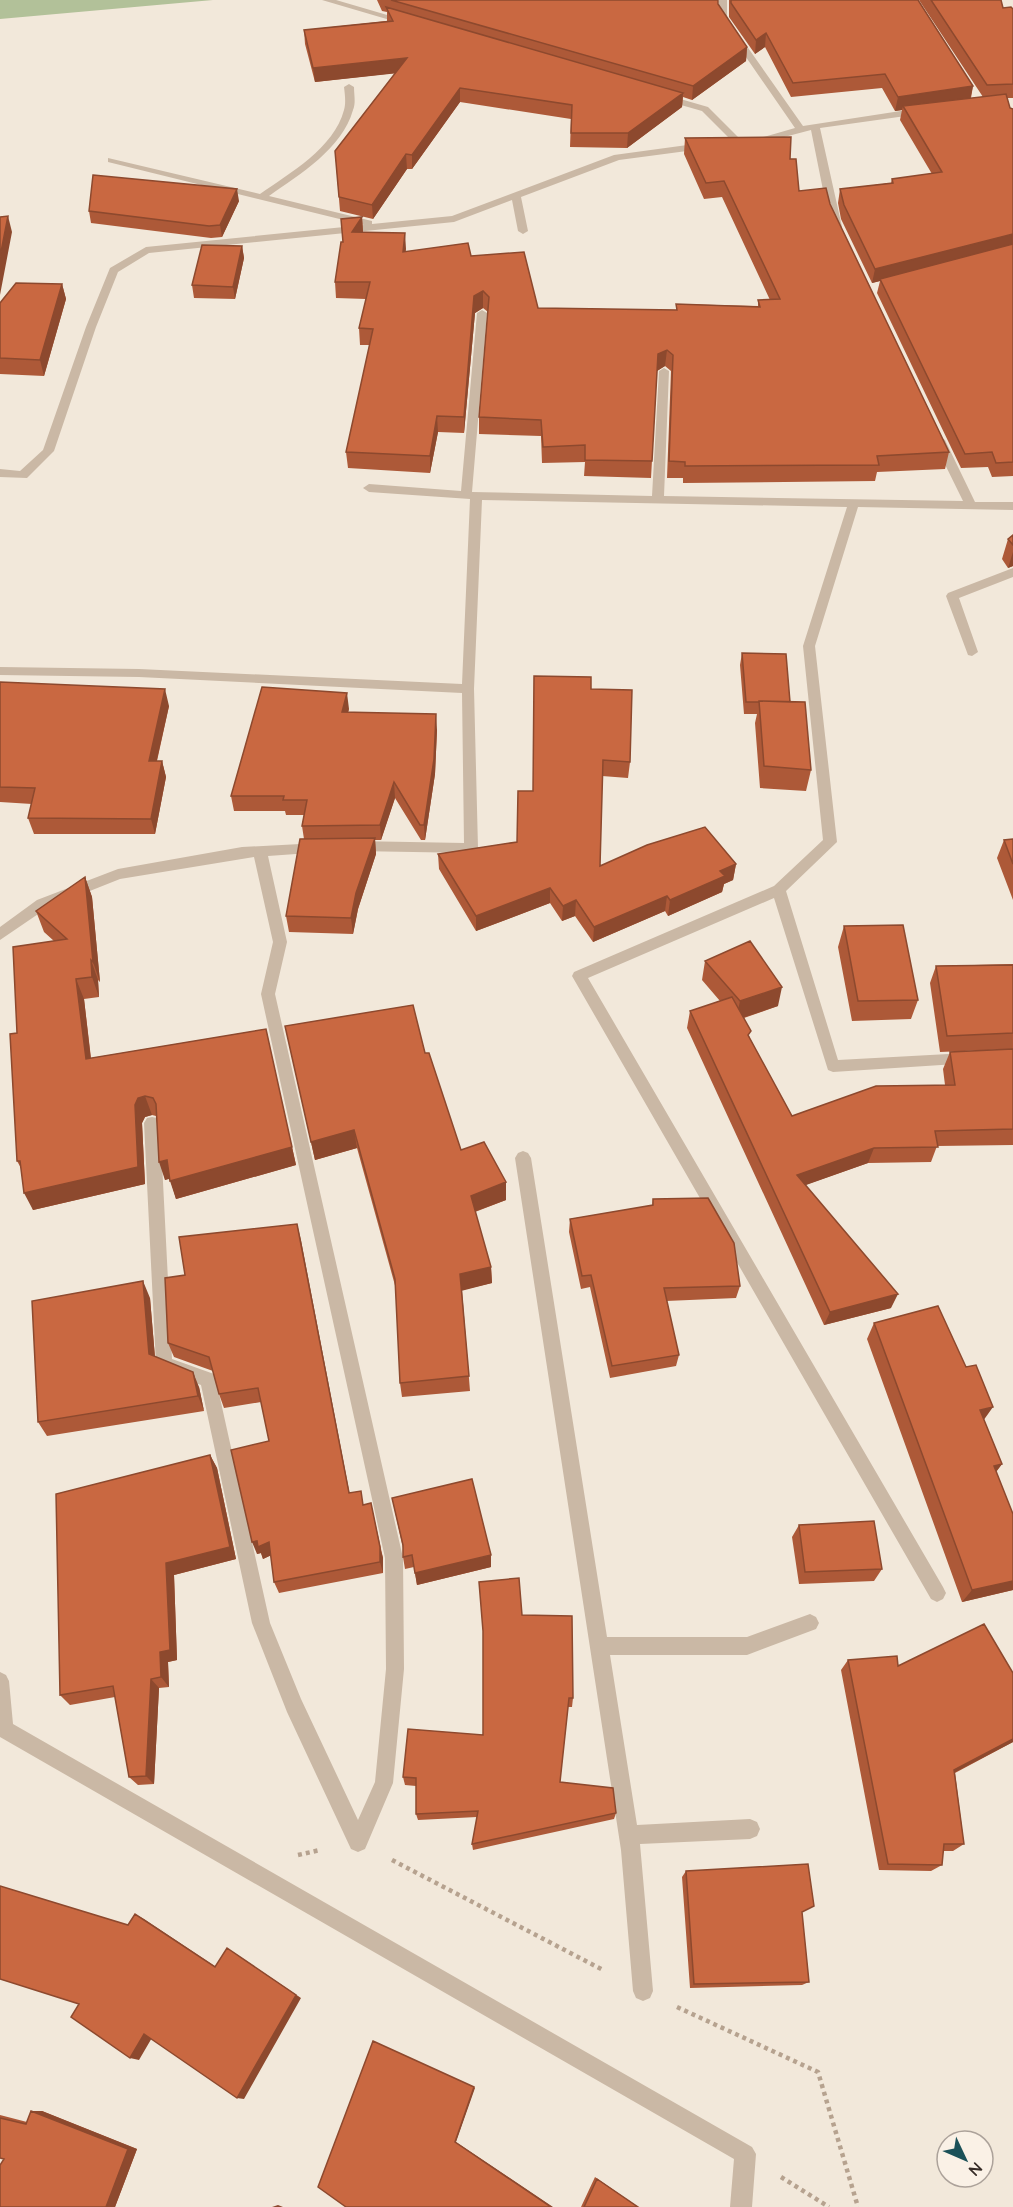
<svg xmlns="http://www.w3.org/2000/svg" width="1013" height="2207" font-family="Quicksand,sans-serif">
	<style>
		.green { fill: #b2c199 }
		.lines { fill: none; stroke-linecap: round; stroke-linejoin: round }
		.path { stroke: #b6a28f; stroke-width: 4.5; stroke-dasharray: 4 4; stroke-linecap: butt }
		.minor { fill: #cab8a5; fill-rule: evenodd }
		.wall { fill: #ad5938 }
		.shaded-wall { fill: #8d492e }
		.building { fill: #c96841; stroke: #8d492e; stroke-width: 1.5 }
	</style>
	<rect width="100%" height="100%" fill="#f2e8da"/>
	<path class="green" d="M0,0h213l-213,19z"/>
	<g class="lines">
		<path class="path" d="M298,1855l22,-5
			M392,1860l211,110
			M677,2007l141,65 40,135
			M781,2177l48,30"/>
		<path class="minor" d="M322,0h14l75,22 -4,3z
			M719,0h8v18l76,108 117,-18 5,3 -5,3 -100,14 22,99 -1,2h-8l-4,-9 -18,-90 -42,11 -7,1 -5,-3 38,-11 -76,-110z
			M349,84l5,3c0,8 2,16 -1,23 -11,39 -53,64 -84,86l103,25v3l80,-8 162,-61 88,-12 5,3 -5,3 -83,11 -98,37 7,34 -5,3 -5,-3 -6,-31 -58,22 -305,31 -31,19 -22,55 -42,124 -27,27 -27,-1v-8l20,2 23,-21 43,-123 24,-59 36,-21 218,-22 -256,-63v-4l152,36c30,-21 74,-46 84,-84 2,-7 1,-15 0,-23z
			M663,94l45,13 35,35 -8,2 -33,-33 -42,-12 -2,-2z
			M482,310l5,3 -15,179 180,4 7,-125 5,-3 5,3 -5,125 299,5 -30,-61 6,-4 6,4 30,62h38v8l-155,-3 -43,139 22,196 -51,49 52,169 129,-7 5,2 2,4 -2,4 -139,9 -5,-2 -54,-172 -186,80 355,609 3,6 -3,6 -6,3 -6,-3 -359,-623 2,-4 200,-86 49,-46 -20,-194 44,-139 -365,-7 -8,189 4,159 -7,5 -116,-2 -7,-5 7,-5 109,2 -2,-150 -323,-16 -139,-2v-8l139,2 323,15 8,-185 -101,-7 -6,-4 6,-4 92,7 16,-178z
			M1013,568v9l-54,21 19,54 -6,4 -4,-1 -22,-59 2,-3z
			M319,843l7,5 -2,4 -56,4 19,86 -12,52 128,564 1,111 -11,114 -28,66 -7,3 -7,-3 -64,-137 -35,-89 -51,-238 -43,-16 -2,-5 -12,-241 3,-5 5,-1 5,1 3,5 12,236 42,15 2,6 54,243 31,76 57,121 17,-38 11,-113 -1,-111 -124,-564 12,-52 -19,-85 -134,22 -73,29 -47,32v-13l37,-27 81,-31 124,-22z
			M523,1151l5,2 3,5 76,479h140l63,-23 6,3 3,6 -3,6 -69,26h-137l27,170 113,-6 7,3 3,7 -3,7 -7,3 -110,5 13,147 -3,7 -7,3 -7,-3 -3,-7 -12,-141 -106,-692 3,-5z
			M0,1672l6,3 3,6 4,43 739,423 4,7 -4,53h-22l4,-48 -734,-422z"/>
	</g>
	<path class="wall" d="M377,0h341v4l29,43 -1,14 -54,39 -9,-3 -1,10 -55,41 -57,-1 1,-28 -111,-17 -48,67h-5l-34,50 -33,-8 -5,-60 60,-78 -80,9 -10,-38 -1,-14 83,-9v-9l-5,-1z
		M729,0h189l55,86 -2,12 12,-1 -64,-97h82l2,8 10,1v89h-6l3,10 3,1v367l-21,1 -4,-10 -27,1 -84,-175 3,-12 -8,2 -31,-64 -3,-16 2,-14 51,-6 1,-4 40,-5 -32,-54 2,-10 -7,1 -13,-23 -91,9 -26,-50 -10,7 -26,-37z
		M685,138l105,21 9,32 31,13 119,248 -4,17 -68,3 -2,9 -192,2v-5h-16l4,-107 -6,-5 -8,5 -6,107 -67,-2 1,-14 -43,1 -1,-27 -62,-2v-17l9,-105 -5,-4 -8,5 -11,120 -26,-1 -8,41 -82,-5 -2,-16 24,-107h-10l-1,-17 7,-29 -30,-1 -1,-16 8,-40 19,-25 1,15 43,19 65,5 67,52 138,2v-6l82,2v-6h12l-48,-103 -18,2 -20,-45z
		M239,201l-17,36 -11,1 -120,-15 -2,-12z
		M242,246l2,12 -9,41 -41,-1 -2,-13z
		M62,284l4,15 -22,77 -44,-2v-71z
		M1013,535v31l-5,2 -6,-9 6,-20z
		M742,653l48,49 21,68 -5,21 -46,-3 -5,-65 2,-9h-13l-4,-49z
		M0,682l169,24 -12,55h5l4,16 -11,57h-121l-6,-16 4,-14 -32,-2z
		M591,689l39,73 -2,16 -26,-2 -2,90 136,-2 -3,16 -9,4 -2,8 -54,24 -3,-5 -72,31 -18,-26 -13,5 -12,-18 -74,28 -37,-62 -1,-15 79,-12 16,-51z
		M349,709l-1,3 89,18 -2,44 -10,66h-4l-26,-42 -14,42h-6l1,14 -18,55 -5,25 -64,-2 -3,-16 18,-77 -2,-13 2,-11h-18l-1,-4h-51l-3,-15z
		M1013,839v61l-16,-42 7,-18z
		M85,877l7,20 8,85 -2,-2 1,17 -15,2 7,59 175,-29 30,136 -120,34 -6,-21 -5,2 -9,-64 -4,-1 -7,2 -3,6 3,61 -112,26 -12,-42 -4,-7v-128l37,-92 -10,-9 -8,-21z
		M844,926l74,74 -7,19 -59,2 -14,-74z
		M705,961l73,45 -34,12 6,21 42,77 153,-31 -2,-16 7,-17 63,-3v96l-76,1 -6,16 -63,1 -63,22 86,123 -67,17 -137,-297 3,-17 30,-10 -18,-21z
		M1013,964v85l-73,3 -10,-69 6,-17z
		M285,1026l140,27 36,97 45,32v18l-31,12 16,55 1,16 -30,7 8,101 -68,6 -2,-14 -4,-94 -39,-141 -42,12z
		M653,1199l87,87 -4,12 -70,3 13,54 -3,11 -66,12 -20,-91 -9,2 -12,-57 1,-13 82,-13z
		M297,1224l52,269 15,12 7,-2 12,55v15l-104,20 -5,-11 -3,-27 -8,4 -2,-6 -4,1 12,-113 -8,-39 -37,6 -5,-14 -6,-23 -39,-14 -6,-14 17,-68z
		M150,1298l5,59 44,30 5,24 -157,25 -9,-14z
		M874,1323l110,97 18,44 -6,8 17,42v76l-51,12 -95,-263z
		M210,1455l7,13 19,91 -62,16 3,85 -9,2 1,25 -10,1 -5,96 -16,1 -9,-8 -14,-80 -45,8 -10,-10z
		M392,1498l99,69 -74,18 -3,-18 -9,2 -2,-12v-9z
		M799,1525l83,44 -8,12 -75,3 -7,-47z
		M522,1615l51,83 -1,9h-4l-8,75 56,31 -2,6 -141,31 -1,-6 5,-27 -59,3 -2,-6v-28l-11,-1 -2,-8 80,-42z
		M848,1660l50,6 115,76 -58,31 9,71 -11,7h-10l-1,14 -11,6 -52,-1 -38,-200z
		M686,1871l116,42 7,69 -7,3 -112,3 -8,-111z
		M42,2111l95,38 -22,58h-115l4,-48 -4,-1v-43l27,7z
		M595,2177l43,30h-57z"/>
	<path class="shaded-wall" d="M766,33l-1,14 -10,7 1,-14z
		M747,47l-1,14 -54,39 1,-14z
		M407,58l1,14 -93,10 -2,-14z
		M973,86l-3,14 -67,6 -1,4 -7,1 3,-14z
		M460,88v14l-48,67v-14z
		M683,93l-1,14 -55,41 1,-15z
		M406,154l1,15 -34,50 -1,-14z
		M237,189l2,12 -17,36 -2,-12z
		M8,216l4,16 -12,63v-38z
		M362,217l1,16 -11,-1z
		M405,233l1,16 -2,19 -1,-16z
		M1013,234v14l-133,31v2l-8,2 3,-14z
		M242,246l2,12 -9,41 -2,-12z
		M62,284l4,15 -22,77 -4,-16z
		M483,291v17l-8,5 -11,120v-16l10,-121z
		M667,350l-2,16 -8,5 1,-17z
		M437,416l1,16 -8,41v-17z
		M1013,552v14l-5,2z
		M165,689l4,17 -16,71 -4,-16z
		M347,693l2,16 -5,18 -2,-15z
		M436,714l1,16 -2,44 -10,66 -1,-15z
		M162,761l4,16 -11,57 -4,-15z
		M394,782l1,16 -14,42 -1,-15z
		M375,838l1,16 -18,55 -5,25 -2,-16 5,-25z
		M736,864l-3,16 -9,4 -2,8 -54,24 2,-16 50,-29z
		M85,877l7,20 8,85 -7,-20z
		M550,888v15l-74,28v-15z
		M667,896l-2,15 -72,31 1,-15z
		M576,900l-1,16 -13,5 1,-15z
		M91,960l7,20 1,17 -7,-20z
		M76,979l8,20 9,79 -7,-19z
		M782,987l-4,19 -42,14 4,-19z
		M145,1096l7,19 -7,2 -3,6 3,61 -112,26 -9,-17 111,-88 3,-7z
		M354,1130l3,18 -42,12 -4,-18z
		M292,1147l4,18 -120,34 -6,-18z
		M874,1148l-6,15 -76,27 5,-15z
		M167,1160l6,18 -8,2 -6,-18z
		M506,1182v18l-35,13v-17z
		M297,1224l4,16 51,266 -3,-13z
		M491,1267l1,16 -31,8 -1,-17z
		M143,1281l7,17 6,72 -7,-16z
		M898,1294l-7,14 -67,17 6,-13z
		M193,1372l6,15 5,24 -6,-15z
		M993,1407l-10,14 -3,-11z
		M210,1455l7,13 19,91 -62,16 3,85 -9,2 1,25 -8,-10 -1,-25 6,-89z
		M1002,1464l-10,13 2,-11z
		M257,1541l12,1 5,12 -11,5 -2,-6 -4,1 -5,-12z
		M380,1547l3,11v15l-3,-11z
		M491,1555v12l-74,18 -2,-12z
		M1013,1581v9l-51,12 10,-12z
		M151,1679l8,9 -5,96 -8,-8z
		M1013,1739v3l-69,36 10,-8z
		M135,1914l9,5 78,52 -7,-4z
		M233,1952l68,46 -57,101 -7,-1z
		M144,2034l9,2 -14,24 -9,-2z
		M474,2087l1,1 -19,54 97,65h-2l-96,-65z
		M31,2111h11l95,38 -22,58h-9z
		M278,2205l5,2h-11z"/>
	<path class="building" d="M391,0h327v4l29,43 -54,39z
		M731,0h187l55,86 -75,11 -13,-23 -92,9 -27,-50 -10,7 -25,-37z
		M931,0h70l2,8 8,-1 2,2v75l-26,1z
		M386,7l297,86 -55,40h-57l1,-28 -112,-17 -48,67 -6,-1 -34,51 -33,-8 -4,-46 72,-93 -94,10 -9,-38 89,-9z
		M1006,94l4,14 3,1v125l-138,35 -31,-64 -4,-16 53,-6 -1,-4 50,-7 -39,-66z
		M791,137l-1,22h6l3,32 27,-3 4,16 119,248 -72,4 2,9 -194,1v-4l-16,-1 4,-106 -6,-5 -9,4 -6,107 -67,-1v-15l-42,2 -2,-27 -62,-3 10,-120 -6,-6 -9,5 -10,121 -27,-1 -7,40 -84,-4 27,-123 -14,-1 11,-46h-35l6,-40h2l-2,-23 21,-2 -10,15 53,1 -2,19 65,-9 3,13 53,-4 14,56 139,2 -1,-6 84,3 -2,-7 22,-1 -56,-118 -18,2 -21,-45z
		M93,175l144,14 -17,36 -11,1 -120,-15z
		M8,216l-8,41v-40z
		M1013,244v218l-17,1 -4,-11 -27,2 -85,-175z
		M202,245l40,1 -9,41 -41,-2z
		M16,283l46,1 -22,76 -40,-2v-55z
		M1013,535v10l-5,-6z
		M742,653l44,1 4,48 -31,-1v1h-13z
		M534,676l57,1v12l41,1 -2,72 -27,-2 -3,106 47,-21 58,-18 31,37 -16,7 5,5 -55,24 -3,-4 -73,31 -18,-27 -13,6 -13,-18 -74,28 -38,-62 79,-12 1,-51h15z
		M0,682l165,7 -16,72h13l-11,58 -123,-1 7,-30 -35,-1z
		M262,687l85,6 -5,19 94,2 -2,45 -10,66h-4l-26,-43 -14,43 -78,1 5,-26h-24l1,-4h-53z
		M759,701l46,1 6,68 -47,-4z
		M375,838l-19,55 -5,25 -65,-2 14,-77z
		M1013,839v25l-9,-24z
		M85,877l8,85 -2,-2 1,17 -16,2 10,80 180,-30 26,118 -122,34 -3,-21 -8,2 -3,-58 -3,-6 -8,-2 -7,2 -3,7 3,62 -114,26 -4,-32h-3l-7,-127 7,-1 -4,-86 54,-8 -31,-28z
		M903,925l15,75 -60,1 -14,-75z
		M750,941l32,46 -42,14 -35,-40z
		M1013,965v68l-66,3 -11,-70z
		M732,997l19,34 -3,4 44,81 84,-30 79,-1 -5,-33 63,-3v80l-78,2 3,16 -64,1 -77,27 101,119 -68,18 -140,-301z
		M413,1005l12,48h4l32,97 23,-8 22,40 -35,14 20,71 -31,7 9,102 -69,7 -5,-104 -41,-149 -43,12 -26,-116z
		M708,1198l26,45 6,43 -76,2 15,67 -67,11 -21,-91 -9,1 -12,-57 83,-14v-6z
		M297,1224l52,269 12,-2 2,14 8,-2 9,44v15l-106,20 -5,-40 -11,5 -1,-6 -5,1 -21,-92 38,-9 -11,-53 -39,6 -10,-37 -41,-14 -3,-65 20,-3 -6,-38z
		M143,1281l6,73 44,18 5,24 -160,26 -6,-121z
		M938,1306l28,61 10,-2 17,42 -13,3 22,54 -8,2 19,48v67l-41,9 -98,-267z
		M210,1455l20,92 -64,16 4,87 -10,2 1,25 -10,2 -5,97 -17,1 -16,-91 -53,9 -4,-201z
		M472,1479l19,76 -76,18 -3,-18 -9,2v-12l-11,-47z
		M874,1521l8,48 -77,3 -6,-47z
		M519,1578l3,37 50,1 1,82h-4l-9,84 53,6 3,25 -144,31 6,-33 -62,3v-36l-13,-1 5,-48 75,6v-104l-4,-49z
		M984,1624l29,49v66l-59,31 10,74h-20l-2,21 -54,-1 -40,-204 49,-4 1,10z
		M808,1864l6,42 -12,6 7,70 -115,2 -8,-113z
		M0,1886l128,39 7,-11 80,53 12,-19 69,47 -59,103 -93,-64 -14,24 -59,-41 8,-13 -79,-25z
		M373,2041l101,46 -19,55 96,65h-205l-28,-20z
		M31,2111l97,38 -22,58h-106v-42l4,-6 -4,-1v-40l26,6z
		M597,2179l41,28h-54z"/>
	<g transform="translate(965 2159) rotate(134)"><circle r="28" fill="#faf1e6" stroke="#aca29a" stroke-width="1.5"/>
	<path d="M0-4.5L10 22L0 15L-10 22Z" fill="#1b5158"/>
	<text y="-9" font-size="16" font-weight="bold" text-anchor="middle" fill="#362c27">N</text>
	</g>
</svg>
